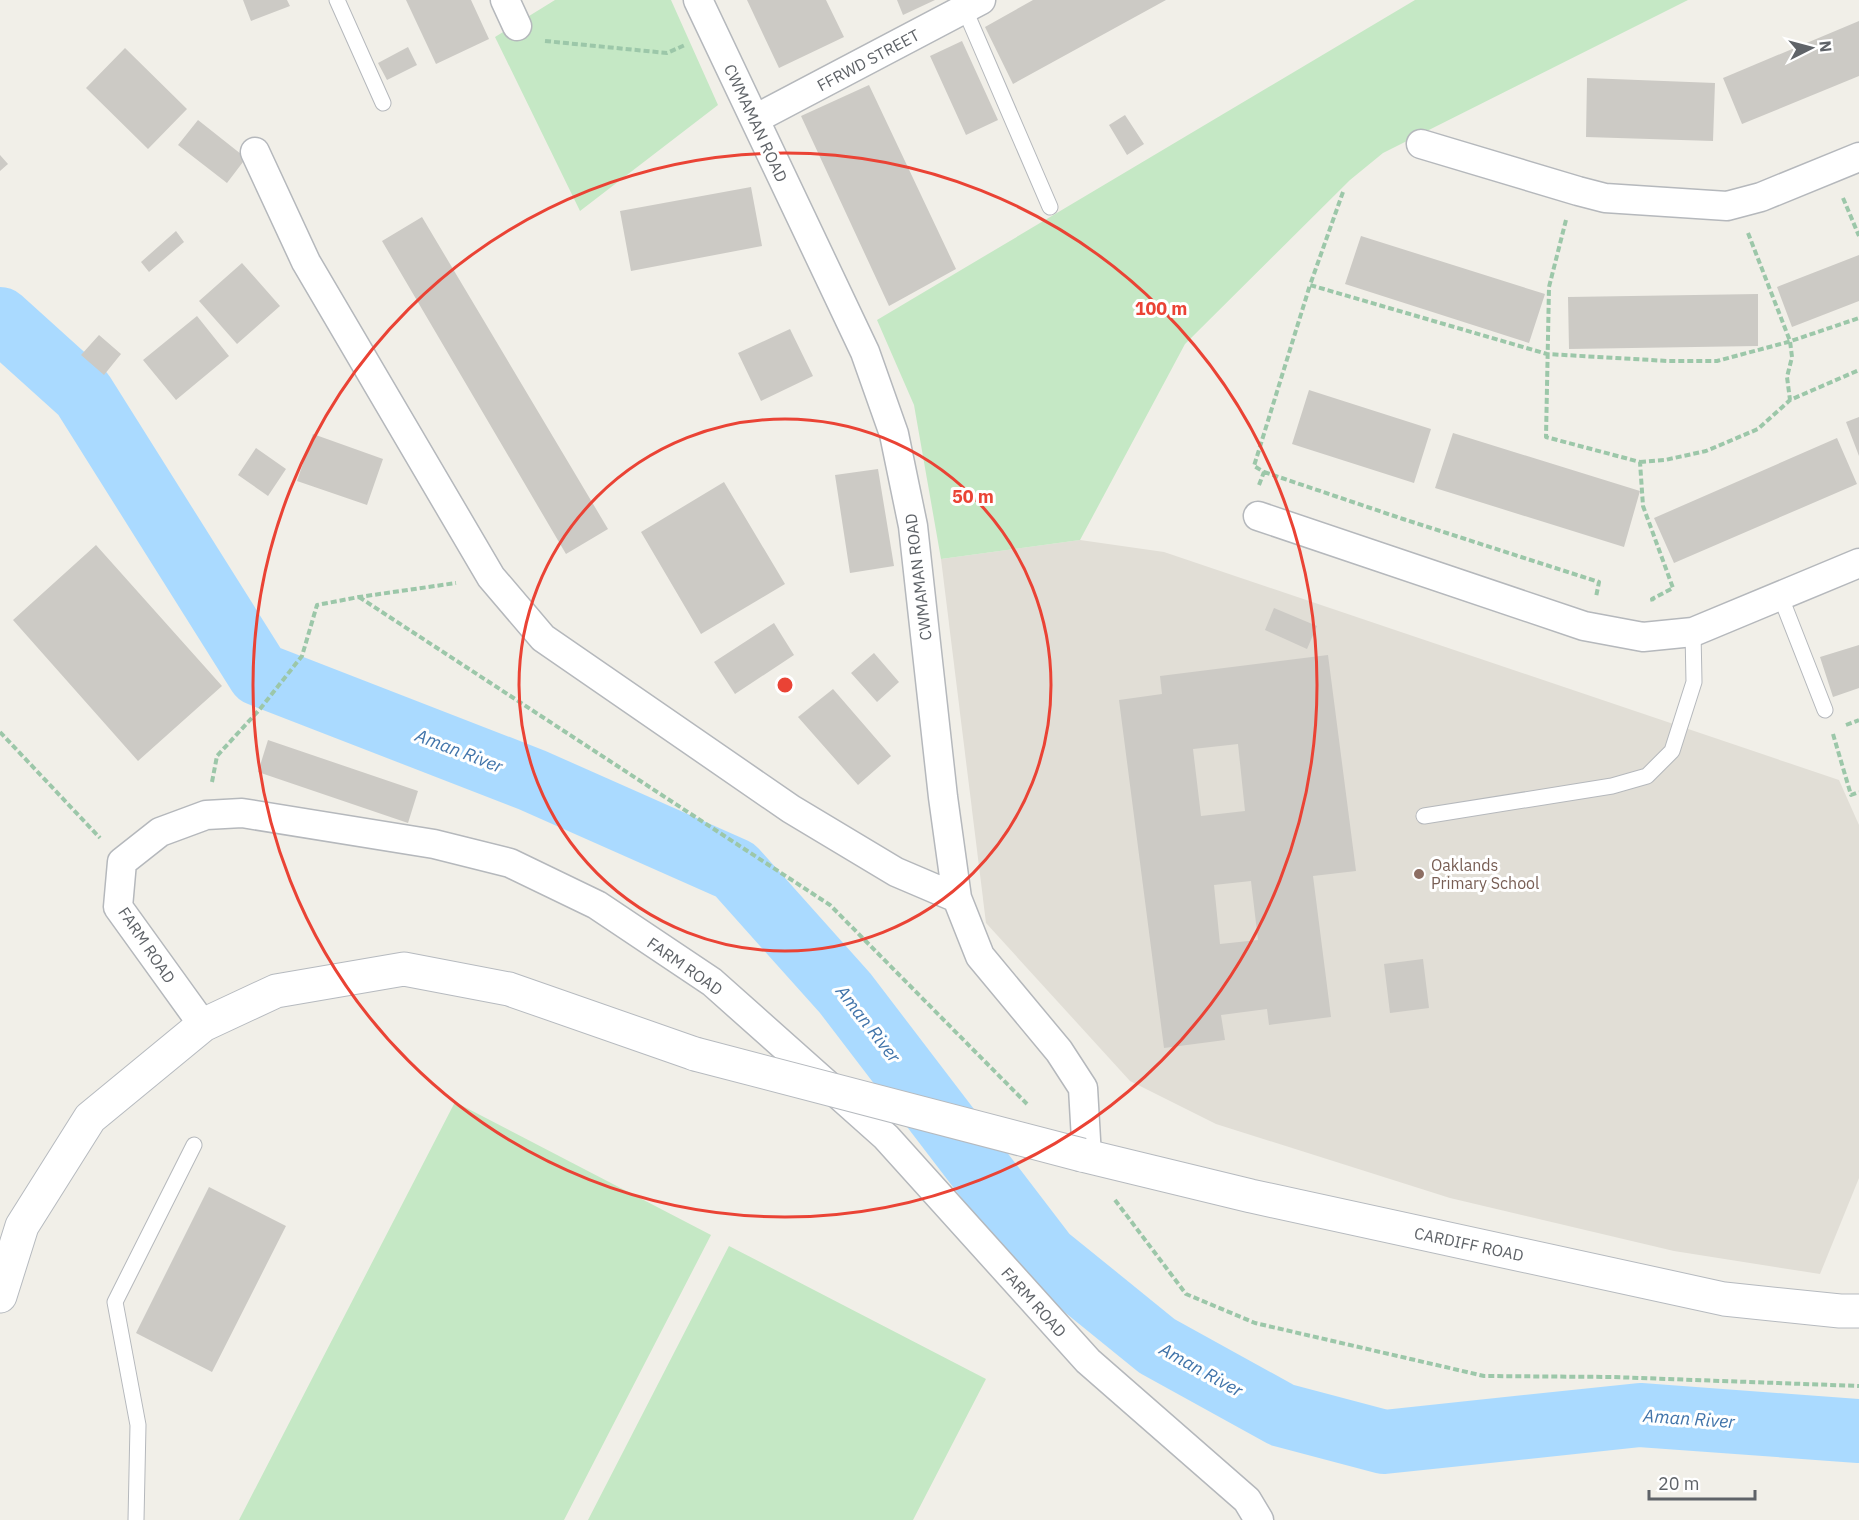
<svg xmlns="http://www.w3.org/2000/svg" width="1859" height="1520" font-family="'IBM Plex Sans',sans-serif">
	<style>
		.education { fill: #e1ded6 }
		.green { fill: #c5e8c5 }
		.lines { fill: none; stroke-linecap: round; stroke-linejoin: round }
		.river { stroke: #aadaff; stroke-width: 64 }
		.building { fill: #cccac5; fill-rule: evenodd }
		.service-casing { stroke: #b5b8bc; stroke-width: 17 }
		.minor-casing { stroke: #b5b8bc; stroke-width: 31 }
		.secondary-casing { stroke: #b6babf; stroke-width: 35 }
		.path { stroke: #9cc7a9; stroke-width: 4; stroke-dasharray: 6 3; stroke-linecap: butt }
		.service { stroke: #fff; stroke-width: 15 }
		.minor { stroke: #fff; stroke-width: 28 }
		.secondary { stroke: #fff; stroke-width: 33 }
		.secondary-bridge-casing { stroke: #b6babf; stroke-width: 35; stroke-linecap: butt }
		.secondary-bridge { stroke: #fff; stroke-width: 33 }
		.ring { fill: none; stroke: #ea4335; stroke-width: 3 }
		.education-dot { fill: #8d6e63; stroke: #fff; stroke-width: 2 }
		.labels { text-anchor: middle; stroke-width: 6; stroke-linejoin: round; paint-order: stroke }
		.street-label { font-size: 16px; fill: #5f6368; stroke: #fff }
		.education-label { font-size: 16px; fill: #785e54; stroke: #fff; text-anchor: start }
		.water-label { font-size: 18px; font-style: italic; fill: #4174aa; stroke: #fff }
		.centre { fill: #ea4335; stroke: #fff; stroke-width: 3 }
		.ring-label { font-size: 18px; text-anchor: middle; font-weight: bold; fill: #ea4335; stroke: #fff; stroke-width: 6; stroke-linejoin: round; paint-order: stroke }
	</style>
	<rect width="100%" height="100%" fill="#f1efe8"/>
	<path class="education" d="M1080,540l84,12 675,228 20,45v353l-39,96 -146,-23 -224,-53 -234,-74 -86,-43 -144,-158 -45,-364z"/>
	<path class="green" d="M555,0h116l47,105 -138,106 -85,-174z
		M1415,0h273l-305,153 -33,27 -165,164 -105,196 -139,19 -27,-154 -37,-85z
		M455,1102l256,133 -147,285h-325z
		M729,1246l257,133 -73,141h-325z"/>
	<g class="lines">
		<path class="river" d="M0,319l83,75 176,280 273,106 203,90 110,123 201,263 111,90 125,69 102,27 256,-27 219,16"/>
	</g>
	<path class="building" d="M243,0h44l3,6 -39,15z
		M406,0h65l18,39 -53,25z
		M747,0h79l18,37 -65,31z
		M897,0h38l-32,15z
		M1033,0h133l-153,84 -28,-57z
		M1859,21v55l-117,48 -19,-46z
		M962,41l36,79 -32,15 -36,-79z
		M408,47l9,18 -30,15 -9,-17z
		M125,48l62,61 -39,40 -62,-61z
		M1587,78l128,5 -2,58 -127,-4z
		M869,85l87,184 -67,37 -88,-190z
		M1125,115l19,29 -17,11 -18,-30z
		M198,120l48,38 -19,25 -49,-38z
		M0,155l8,9 -8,7z
		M751,187l11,59 -131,25 -11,-60z
		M422,217l186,312 -42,25 -184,-313z
		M176,231l8,11 -35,30 -8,-10z
		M1361,236l184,58 -16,49 -184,-59z
		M1859,255v46l-67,26 -15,-40z
		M242,263l38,43 -43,38 -38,-43z
		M1758,294v52l-189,3 -1,-52z
		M197,316l32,40 -53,44 -33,-40z
		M790,329l23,47 -52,25 -23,-48z
		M99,335l22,19 -17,21 -23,-20z
		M1309,390l122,39 -17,54 -122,-39z
		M1859,417v39l-13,-34z
		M1453,433l187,58 -16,56 -189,-59z
		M313,434l70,25 -16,46 -70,-24z
		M1837,438l20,46 -183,79 -20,-45z
		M256,448l30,21 -18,27 -30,-21z
		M878,469l16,97 -44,7 -15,-98z
		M724,482l61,102 -84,50 -60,-102z
		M96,545l126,141 -84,75 -125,-141z
		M1274,608l43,18 -10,23 -42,-19z
		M774,623l20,32 -59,39 -21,-32z
		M1859,645v43l-26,9 -13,-40z
		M874,653l25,29 -22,20 -26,-29z
		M1328,655l28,216 -43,5 18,141 -62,8 -2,-16 -46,6 4,25 -61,8 -45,-348 43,-6 -2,-18zM1238,744l7,67 -44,5 -8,-67zM1251,881l7,59 -38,4 -6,-59z
		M833,689l58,67 -33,29 -60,-68z
		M268,740l150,51 -10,32 -150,-51z
		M1423,959l6,49 -39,5 -6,-49z
		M209,1187l77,39 -74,146 -76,-39z"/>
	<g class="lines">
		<defs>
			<path id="service" d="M337,0l46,103
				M962,3l88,204
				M1780,595l45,115
				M1424,816l188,-30 35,-10 25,-25 22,-69 -1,-50
				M136,1520l2,-95 -23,-123 79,-157"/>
			<path id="minor" d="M505,0l12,26
				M698,0l167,352 29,82 19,92 30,271 14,101 23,58 79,95 24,37 4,69
				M755,119l226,-119
				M1421,144l157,47 27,7 122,8 34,-9 98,-40
				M255,152l51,110 185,315 52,61 248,171 105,63 61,26
				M1258,516l326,110 59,11 50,-5 166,-69
				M203,1025l-85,-118 4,-45 38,-30 46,-17 36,-2 192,31 76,19 87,42 115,77 174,155 202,224 159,139 12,20"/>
			<path id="secondary" d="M1082,1155l169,41 473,103 116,12h19
				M0,1296l22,-70 68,-108 113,-93 73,-34 128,-22 105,20 186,65"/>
		</defs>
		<use href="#service" class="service-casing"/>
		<use href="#minor" class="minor-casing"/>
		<use href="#secondary" class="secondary-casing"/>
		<path class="path" d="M545,41l122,12 18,-8
			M1343,192l-33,93 237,69 121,7h49l71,-19 71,-24
			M1843,198l16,38
			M1566,220l-17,67 -3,150 94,25 3,44 30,82 -21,11 1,4
			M1748,233l42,108 2,16 -5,20 3,23 69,-30
			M1640,462l25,-2 41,-9 52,-22 32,-29
			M1264,472l139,47 196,63 -3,15
			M1259,485l5,-13 -10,-6 56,-181
			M359,597l471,308 197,199
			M1846,725l13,-5
			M0,732l100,106
			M1833,734l18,61 8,-3
			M212,782l5,-26 43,-47 42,-53 15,-51 42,-8 97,-14
			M1115,1200l71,94 69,29 229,53 129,1 246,9"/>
		<use href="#service" class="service"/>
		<use href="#minor" class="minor"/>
		<use href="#secondary" class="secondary"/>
		<defs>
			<path id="secondary-bridge" d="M695,1054l387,101"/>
		</defs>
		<use href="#secondary-bridge" class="secondary-bridge-casing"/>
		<use href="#secondary-bridge" class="secondary-bridge"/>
	</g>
	<g class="ring">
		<circle cx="785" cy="685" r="266"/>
		<circle cx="785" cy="685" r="532"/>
	</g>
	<circle class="education-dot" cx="1419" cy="874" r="6"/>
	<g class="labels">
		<g class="street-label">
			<text transform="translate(868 60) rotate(-28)" y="6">FFRWD STREET</text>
			<text transform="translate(756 123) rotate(65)" y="6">CWMAMAN ROAD</text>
			<text transform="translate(918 577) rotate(-97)" y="6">CWMAMAN ROAD</text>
			<text transform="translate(147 945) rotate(56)" y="6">FARM ROAD</text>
			<text transform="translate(685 966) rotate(35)" y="6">FARM ROAD</text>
			<text transform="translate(1469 1244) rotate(12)" y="6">CARDIFF ROAD</text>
			<text transform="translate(1034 1302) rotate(48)" y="6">FARM ROAD</text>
		</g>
		<g class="education-label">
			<text x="1431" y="871">Oaklands<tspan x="1431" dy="18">Primary School</tspan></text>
		</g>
		<g class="water-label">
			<text transform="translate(459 751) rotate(21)" y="6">Aman River</text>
			<text transform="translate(868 1024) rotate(52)" y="6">Aman River</text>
			<text transform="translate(1201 1370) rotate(29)" y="6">Aman River</text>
			<text transform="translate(1689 1419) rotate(4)" y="6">Aman River</text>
		</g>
	</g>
	<circle cx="785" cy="685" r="9" class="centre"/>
	<g class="ring-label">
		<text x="1161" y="315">100 m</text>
		<text x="973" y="503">50 m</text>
	</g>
	<g transform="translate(1811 48) rotate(84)" stroke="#ffffff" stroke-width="4.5" paint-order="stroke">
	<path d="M0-4.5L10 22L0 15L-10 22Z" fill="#5f6368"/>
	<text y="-9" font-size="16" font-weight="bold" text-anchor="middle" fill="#5f6368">N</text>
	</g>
	<path d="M1649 1490v9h106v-9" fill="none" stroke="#5f6368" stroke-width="3"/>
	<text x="1658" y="1490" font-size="18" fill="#5f6368" stroke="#ffffff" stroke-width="4.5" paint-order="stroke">20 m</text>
</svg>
